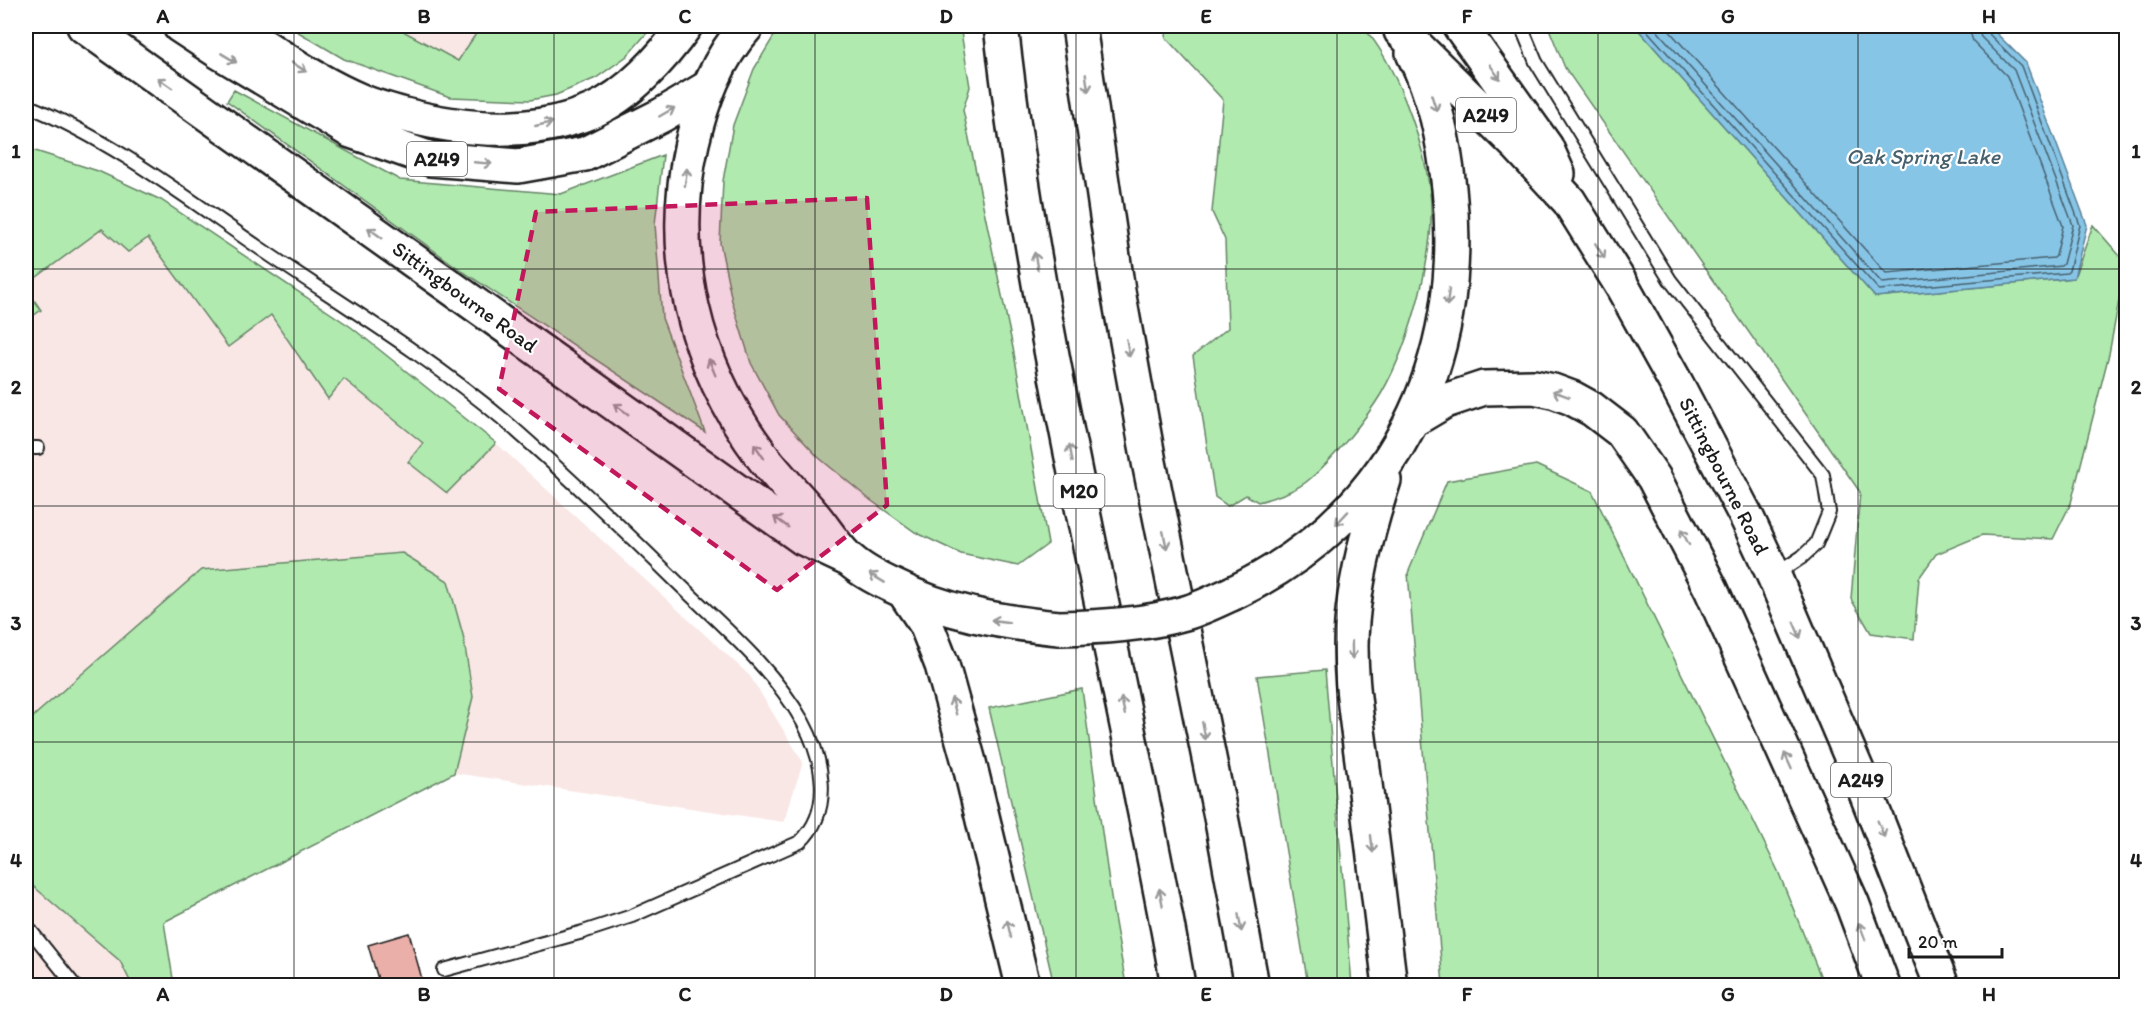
<svg xmlns="http://www.w3.org/2000/svg" width="2152" height="1011" font-family="Itim,sans-serif">
	<style>
		.built { fill: #f9e7e5 }
		.green { fill: #b0eaaf; stroke: #668366; stroke-width: 1.5 }
		.water { fill: #87c5e7; stroke: #5c8196; stroke-width: 1.5 }
		.lines { fill: none; stroke-linecap: round; stroke-linejoin: round }
		.shore { stroke: #47606d; stroke-width: 1.5 }
		.building { fill: #eaafa8; stroke: #1c1c1c; stroke-width: 1.5 }
		.lane-casing { stroke: #1c1c1c; stroke-width: 16 }
		.highway-casing { stroke: #1c1c1c; stroke-width: 38 }
		.lane { stroke: #fff; stroke-width: 12 }
		.highway { stroke: #fff; stroke-width: 33 }
		.highway-bridge-casing { stroke: #1c1c1c; stroke-width: 38; stroke-linecap: butt }
		.highway-bridge { stroke: #fff; stroke-width: 33 }
		.oneway { stroke: #999 }
		.marked { fill: #c2185b; fill-opacity: 0.2; stroke: #c2185b; stroke-width: 4.5; stroke-dasharray: 12 8; stroke-linejoin: round }
		.grid { fill: none; stroke: #1c1c1c; stroke-width: 1.5; stroke-opacity: 0.55 }
		.labels { text-anchor: middle; stroke-width: 4.5; stroke-linejoin: round; paint-order: stroke }
		.shield { fill: #fff; stroke: #606060; stroke-width: 1.5 }
		.shield-label { font-size: 20px; font-weight: bold; fill: #1c1c1c }
		.street-label { font-size: 21px; fill: #1c1c1c; stroke: #fff }
		.water-label { font-size: 22px; font-style: italic; fill: #47606d; stroke: #fff }
		.neatline { fill: none; stroke: #1c1c1c; stroke-width: 2 }
		.grid-label { font-size: 20px; text-anchor: middle; font-weight: bold; fill: #1c1c1c }
	</style>
	<rect width="100%" height="100%" fill="#fff"/>
	<filter id="ink" filterUnits="userSpaceOnUse"><feTurbulence type="fractalNoise" baseFrequency=".0167" numOctaves="2"/><feDisplacementMap in="SourceGraphic" scale="12" xChannelSelector="R" yChannelSelector="G"/><feConvolveMatrix kernelMatrix="1 2 1 2 8 2 1 2 1" color-interpolation-filters="sRGB"/></filter>
	<g filter="url(#ink)">
		<path class="built" d="M394,26h87l-23,35z
			M26,148l72,23 63,29 190,127 145,116 254,233 53,86 -19,60 -330,-49 19,-76 -10,-63 -15,-53 -422,144z
			M26,880l94,81 12,24h-106z"/>
		<path class="green" d="M288,26h106l64,35 23,-35h172l-26,30 -31,22 -40,17 -26,5 -80,-3 -106,-38z
			M780,26h180l10,61 -7,23 50,238 35,196 -30,22 -57,-12 -46,-22 -46,-33 -51,-42 -39,-42 -28,-52 -19,-62 -12,-58 3,-62 10,-56 21,-56z
			M1167,26h195c34,36 62,117 68,166 7,58 -20,152 -49,202 -15,25 -48,65 -70,84 -14,13 -35,19 -53,24l-12,-7 -18,11 -13,-9 -22,-141 35,-28 -3,-88 -13,-28 11,-112 -57,-62z
			M1548,26h87l240,271 199,-19 19,-53 33,38 -17,91 -38,149 -18,36 -71,-4 -46,19 -17,24 -5,61 -43,-6 -20,-34 9,-107 -295,-424z
			M234,90l166,90 161,14 102,-39 -8,69 7,94 43,114 -240,-159 -238,-172z
			M26,148l72,23 63,29 190,127 145,116 -49,50 -39,-31 15,-19 -79,-64 -16,20 -57,-84 -43,32 -80,-109 -20,14 -26,-23 -76,56z
			M26,288l15,22 -15,11z
			M1536,465l56,26 186,380 46,114h-381l-35,-412 39,-92z
			M402,553l46,28 15,54 10,62 -19,76 -290,149 10,63h-42l-12,-24 -94,-81v-155l10,-11 165,-144z
			M1325,670l27,315h-44l-51,-309z
			M1082,689l31,222 13,74h-72l-65,-277z"/>
		<path class="water" d="M1635,26h354l37,37 61,162 -13,53 -199,19z"/>
		<g class="lines">
			<path class="shore" d="M1643,26l236,264 188,-17 2,-2 11,-46 -59,-159 -34,-34 -2,-6
				M1653,26l229,257 179,-17 2,-2 10,-39 -59,-155 -33,-33 -4,-11
				M1665,26l221,247 168,-15 2,-2 7,-30 -56,-150 -34,-35 -5,-15"/>
		</g>
		<path class="building" d="M409,933l15,53h-44l-12,-41z"/>
		<g class="lines">
			<defs>
				<path id="lane" d="M1521,26l15,36 134,218 153,195 6,37 -13,32 -14,13 -27,18
					M26,105c84,34 157,90 232,142 82,56 169,108 246,173 60,52 117,107 174,163 44,43 94,84 125,139 20,37 31,88 -3,120l-168,74 -49,16 -139,38
					M26,448h12
					M26,925l49,61"/>
				<path id="highway" d="M84,26l719,512 47,22
					M180,26l38,25 133,80 80,28 87,7 67,-12 77,-39 47,-28
					M231,26c43,25 84,56 130,75 14,6 29,10 44,14 61,16 127,21 187,-4 37,-16 71,-54 93,-85
					M747,26c-30,33 -45,74 -55,117 -25,112 2,222 70,313 16,21 34,39 51,59 12,14 23,33 37,45 12,11 28,19 43,26 54,27 106,36 166,42
					M1001,26c27,237 79,471 127,704 17,85 36,170 50,256
					M1079,26l39,265 31,171 74,365 29,159
					M1460,26l86,121 12,27
					M1401,31l118,116 50,54 53,85 54,97 72,137 26,56 87,204 81,206
					M1413,420l32,-19 39,-13 50,-1 19,4 19,7 20,11 30,23 32,46 57,111 141,314 31,83
					M1384,480c-15,46 -28,93 -32,142 -4,48 5,98 11,146 9,72 18,145 27,218
					M905,593l21,31 16,41 27,97 54,224
					M1233,593c160,-76 235,-231 216,-405 -5,-48 -14,-92 -36,-135"/>
			</defs>
			<use href="#lane" class="lane-casing"/>
			<use href="#highway" class="highway-casing"/>
			<use href="#lane" class="lane"/>
			<use href="#highway" class="highway"/>
			<defs>
				<path id="highway-bridge" d="M1059,628c42,-1 85,-3 126,-15 17,-5 33,-13 48,-20"/>
			</defs>
			<use href="#highway-bridge" class="highway-bridge-casing"/>
			<use href="#highway-bridge" class="highway-bridge"/>
		</g>
		<defs><path id="oneway-shaft" d="M-6 0H5M1.5-3L5.5 0L1.5 3" fill="none" stroke-width="1.6" stroke-linecap="round" stroke-linejoin="round" transform="scale(1.5)"/></defs>
		<g class="oneway">
			<use href="#oneway-shaft" transform="translate(229 58) rotate(31)"/>
			<use href="#oneway-shaft" transform="translate(299 67) rotate(31)"/>
			<use href="#oneway-shaft" transform="translate(1495 72) rotate(55)"/>
			<use href="#oneway-shaft" transform="translate(165 83) rotate(-145)"/>
			<use href="#oneway-shaft" transform="translate(1087 83) rotate(82)"/>
			<use href="#oneway-shaft" transform="translate(1434 103) rotate(72)"/>
			<use href="#oneway-shaft" transform="translate(667 112) rotate(-30)"/>
			<use href="#oneway-shaft" transform="translate(544 124) rotate(-13)"/>
			<use href="#oneway-shaft" transform="translate(483 163) rotate(5)"/>
			<use href="#oneway-shaft" transform="translate(686 177) rotate(-83)"/>
			<use href="#oneway-shaft" transform="translate(375 233) rotate(-144)"/>
			<use href="#oneway-shaft" transform="translate(1600 251) rotate(58)"/>
			<use href="#oneway-shaft" transform="translate(1036 261) rotate(-100)"/>
			<use href="#oneway-shaft" transform="translate(1448 297) rotate(97)"/>
			<use href="#oneway-shaft" transform="translate(1128 348) rotate(80)"/>
			<use href="#oneway-shaft" transform="translate(712 367) rotate(-112)"/>
			<use href="#oneway-shaft" transform="translate(1561 394) rotate(-160)"/>
			<use href="#oneway-shaft" transform="translate(621 409) rotate(-144)"/>
			<use href="#oneway-shaft" transform="translate(759 451) rotate(-124)"/>
			<use href="#oneway-shaft" transform="translate(1071 453) rotate(-100)"/>
			<use href="#oneway-shaft" transform="translate(1342 518) rotate(133)"/>
			<use href="#oneway-shaft" transform="translate(781 522) rotate(-144)"/>
			<use href="#oneway-shaft" transform="translate(1685 537) rotate(-117)"/>
			<use href="#oneway-shaft" transform="translate(1165 540) rotate(78)"/>
			<use href="#oneway-shaft" transform="translate(877 578) rotate(-149)"/>
			<use href="#oneway-shaft" transform="translate(1000 621) rotate(-172)"/>
			<use href="#oneway-shaft" transform="translate(1797 630) rotate(67)"/>
			<use href="#oneway-shaft" transform="translate(1352 650) rotate(89)"/>
			<use href="#oneway-shaft" transform="translate(954 706) rotate(-105)"/>
			<use href="#oneway-shaft" transform="translate(1123 706) rotate(-102)"/>
			<use href="#oneway-shaft" transform="translate(1204 731) rotate(79)"/>
			<use href="#oneway-shaft" transform="translate(1788 761) rotate(-114)"/>
			<use href="#oneway-shaft" transform="translate(1881 829) rotate(68)"/>
			<use href="#oneway-shaft" transform="translate(1372 844) rotate(83)"/>
			<use href="#oneway-shaft" transform="translate(1161 897) rotate(-101)"/>
			<use href="#oneway-shaft" transform="translate(1240 923) rotate(80)"/>
			<use href="#oneway-shaft" transform="translate(1009 929) rotate(-103)"/>
			<use href="#oneway-shaft" transform="translate(1862 931) rotate(-111)"/>
		</g>
	</g>
	<path class="marked" d="M867,198l20,307 -110,85 -278,-201 37,-177z"/>
	<path class="grid" d="M294,26v960M554,26v960M815,26v960M1076,26v960M1337,26v960M1598,26v960M1858,26v960M26,269h2100M26,506h2100M26,742h2100"/>
	<g class="labels">
		<g class="shield">
			<rect x="1456" y="98" width="60" height="34" rx="4.5"/>
			<rect x="407" y="142" width="60" height="34" rx="4.5"/>
			<rect x="1053.5" y="474" width="51" height="34" rx="4.5"/>
			<rect x="1831" y="763" width="60" height="34" rx="4.5"/>
		</g>
		<g class="shield-label">
			<text x="1486" y="122">A249</text>
			<text x="437" y="166">A249</text>
			<text x="1079" y="498">M20</text>
			<text x="1861" y="787">A249</text>
		</g>
		<g class="street-label">
			<text transform="translate(465 297) rotate(36)" y="7">Sittingbourne Road</text>
			<text transform="translate(1724 476) rotate(63)" y="7">Sittingbourne Road</text>
		</g>
		<g class="water-label">
			<text x="1923" y="164">Oak Spring Lake</text>
		</g>
	</g>
	<rect width="2152" height="1011" fill="none" stroke="#fff" stroke-width="66"/>
	<path d="M1909 948v9h93v-9" fill="none" stroke="#1c1c1c" stroke-width="3"/>
	<text x="1918" y="948" font-size="18" fill="#1c1c1c" stroke="#ffffff" stroke-width="4.5" paint-order="stroke">20 m</text>
	<rect x="33" y="33" width="2086" height="945" class="neatline"/>
	<g class="grid-label">
		<text x="163" y="23">A</text>
		<text x="424" y="23">B</text>
		<text x="685" y="23">C</text>
		<text x="946" y="23">D</text>
		<text x="1206" y="23">E</text>
		<text x="1467" y="23">F</text>
		<text x="1728" y="23">G</text>
		<text x="1989" y="23">H</text>
		<text x="16" y="158">1</text>
		<text x="2136" y="158">1</text>
		<text x="16" y="394">2</text>
		<text x="2136" y="394">2</text>
		<text x="16" y="630">3</text>
		<text x="2136" y="630">3</text>
		<text x="16" y="867">4</text>
		<text x="2136" y="867">4</text>
		<text x="163" y="1001">A</text>
		<text x="424" y="1001">B</text>
		<text x="685" y="1001">C</text>
		<text x="946" y="1001">D</text>
		<text x="1206" y="1001">E</text>
		<text x="1467" y="1001">F</text>
		<text x="1728" y="1001">G</text>
		<text x="1989" y="1001">H</text>
	</g>
</svg>
